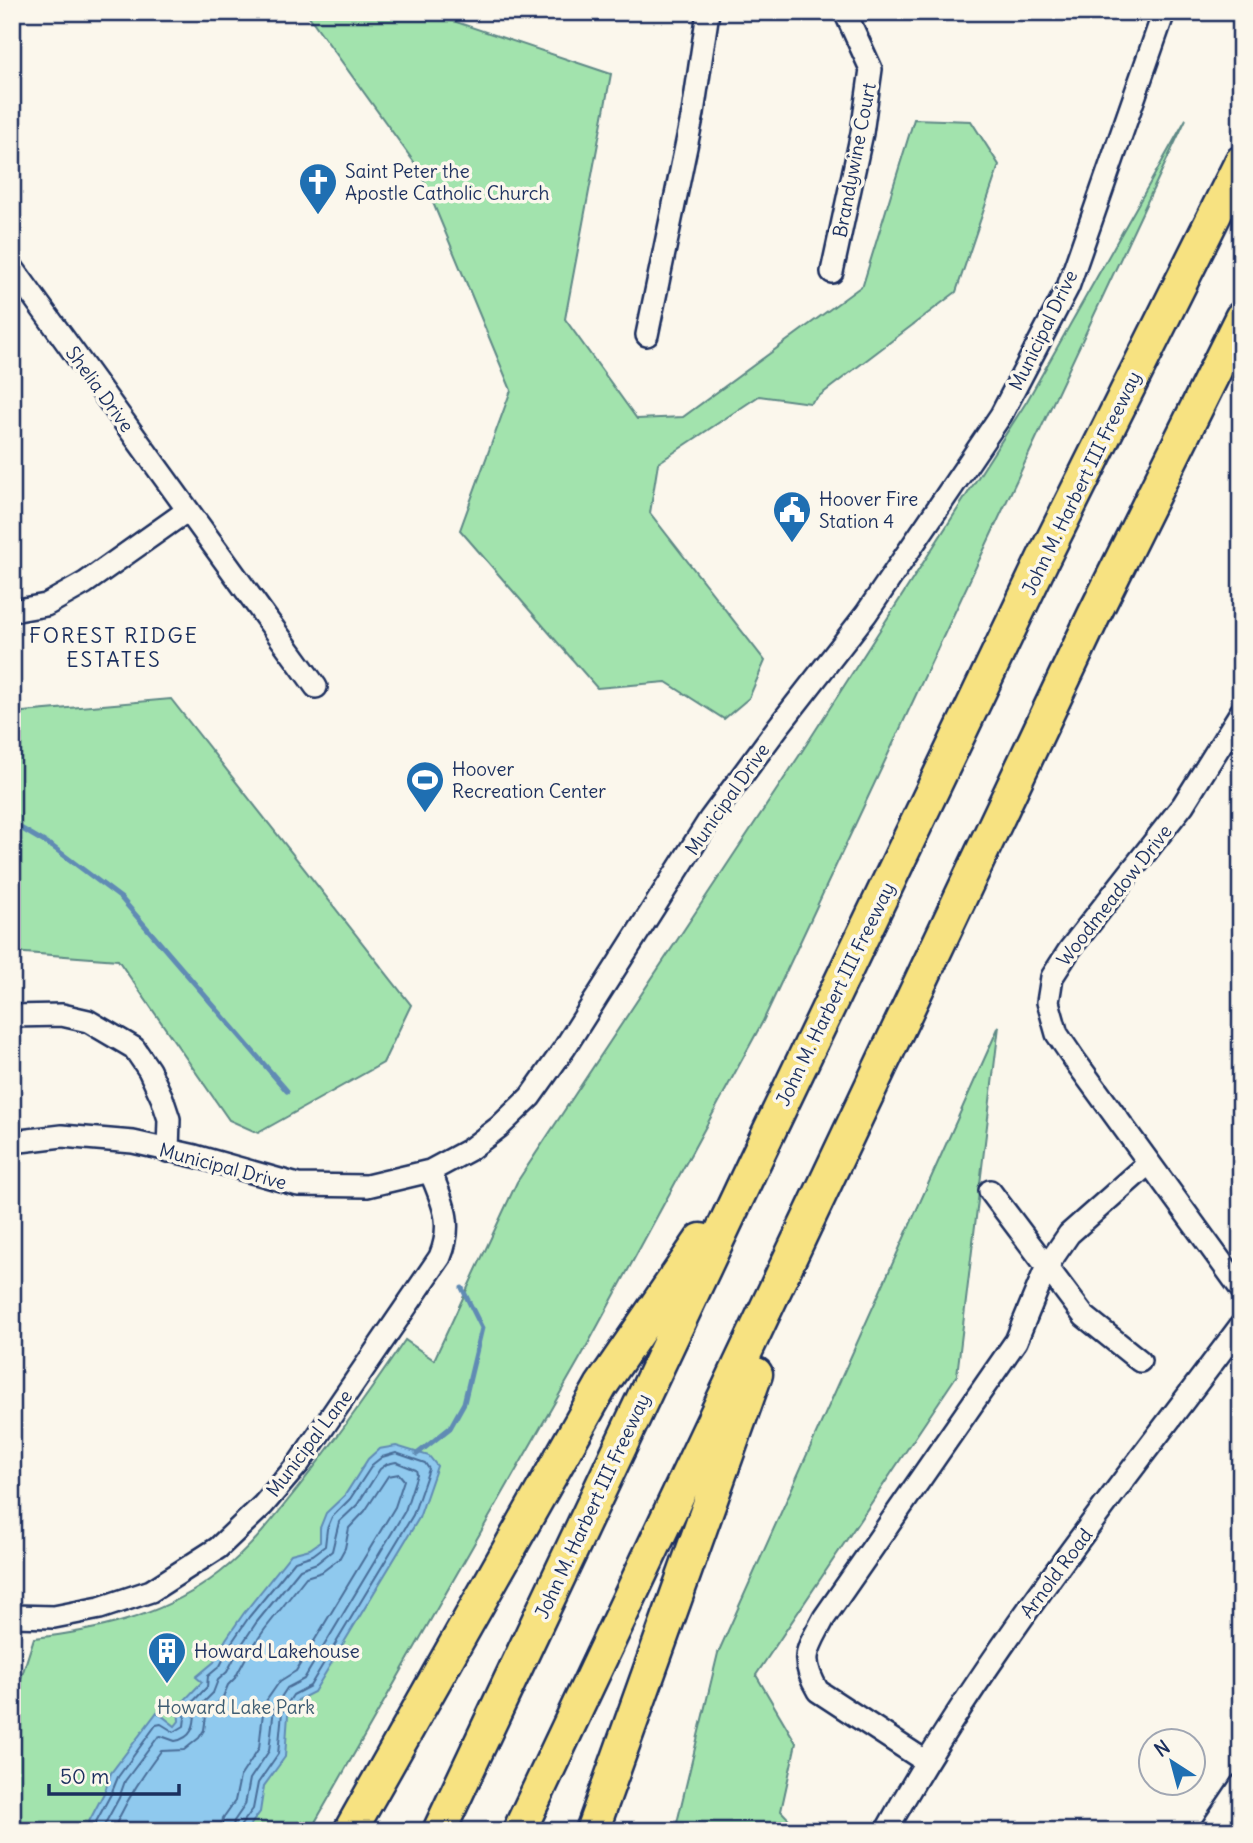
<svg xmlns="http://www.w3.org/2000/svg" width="1253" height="1843" font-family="Delius,sans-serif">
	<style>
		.green { fill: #a2e3ad; stroke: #5e8986; stroke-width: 2 }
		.water { fill: #8fc9ee; stroke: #618bb4; stroke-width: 2 }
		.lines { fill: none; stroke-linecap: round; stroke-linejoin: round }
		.shore { stroke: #496d98; stroke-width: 2 }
		.stream { stroke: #618bb4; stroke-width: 5 }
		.minor-casing { stroke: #1b2f5e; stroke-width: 26 }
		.highway-casing { stroke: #1b2f5e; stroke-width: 37 }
		.minor { stroke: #fbf7ec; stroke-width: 21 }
		.highway { stroke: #f7e281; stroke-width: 32 }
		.labels { text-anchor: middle; stroke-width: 7; stroke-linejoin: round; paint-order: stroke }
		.street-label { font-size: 19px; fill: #1b2f5e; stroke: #fbf7ec }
		.poi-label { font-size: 19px; fill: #1b2f5e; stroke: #fbf7ec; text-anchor: start }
		.park-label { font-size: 19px; fill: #3d5c72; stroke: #fbf7ec }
		.neighbourhood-label { font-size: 21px; letter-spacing: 2px; fill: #1b2f5e; stroke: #fbf7ec }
	</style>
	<rect width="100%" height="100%" fill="#fbf7ec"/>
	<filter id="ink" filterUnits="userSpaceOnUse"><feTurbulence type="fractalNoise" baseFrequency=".0143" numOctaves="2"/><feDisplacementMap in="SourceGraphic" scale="14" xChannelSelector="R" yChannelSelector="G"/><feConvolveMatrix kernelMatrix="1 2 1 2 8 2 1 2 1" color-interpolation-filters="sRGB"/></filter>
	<g filter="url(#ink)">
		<path class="green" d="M306,12h133l5,6 167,56 -46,245 72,100 46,-2 180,-132 51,-166 57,2 28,44 -43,127 -146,111 -51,-7 -101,67 -8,50 115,148 -16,37 -25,21 -58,-37 -69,6 -137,-158 51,-140 -92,-221z
			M1186,119l-423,902 -180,332 -273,478h-298v-125l22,-68c62,-7 124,-21 176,-58 30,-21 53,-48 75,-76 43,-53 82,-108 120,-164l29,20 83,-178 282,-426 228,-355z
			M171,699l240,306 -28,58 -125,70 -29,-13 -111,-160 -106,-8v-239z
			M999,1026l-42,349 -201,300 40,68 -15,68 19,20h-125l43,-178z"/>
		<path class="water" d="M396,1446l33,10 8,10 -18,52 -105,174 -16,8 -10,15 -3,42 -21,29 -4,26 -14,19h-162l21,-40 6,-18 46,-61 18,14 4,-5 -1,-14 24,-25 -6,-5 18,-15 12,-23 18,-26 47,-59 19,-5 10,-7v-14l6,-15 19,-18 23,-36 11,-10z"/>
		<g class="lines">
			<path class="shore" d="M91,1831l20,-37 7,-17 38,-52 5,-1 13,8 10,-6 2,-17 21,-22 1,-11 12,-10 12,-24 17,-25 46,-56 18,-6 12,-9 2,-17 5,-12 18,-18 23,-35 9,-7 14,-4 29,10 4,6 -16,46 -103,171 -17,9 -11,17 -4,42 -20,29 -5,26 -12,16 -1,6
				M101,1831l18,-33 6,-17 33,-44 3,-1 14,5c17,-3 20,-15 20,-30l18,-18 5,-13 9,-8 13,-25 16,-24 44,-54 17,-6 15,-12 7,-29 18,-17 23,-36 7,-5 9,-2 20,8 1,4 -12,37 -101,168 -17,9 -13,20 -5,43 -19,28 -5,26 -11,16 -2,10
				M113,1831c12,-29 29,-55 48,-80l23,-1 15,-12 5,-8 2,-14 17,-19 5,-12 7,-7 14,-26 16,-23 41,-52 16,-5 17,-13 6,-11 4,-20 16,-17 23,-35 11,-2 5,6 -9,27 -99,164 -16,10 -16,23 -5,44 -19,29 -5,24 -12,17 -2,13"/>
			<path class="stream" d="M12,823l41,24 68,51 166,193
				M417,1454l33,-26 14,-25 18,-75 -20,-40"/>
			<defs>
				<path id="minor" d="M12,267l304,420
					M832,272l30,-139 9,-64 -26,-57
					M647,335l46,-222 15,-101
					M12,611l34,-6 39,-22 103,-73
					M1241,712l-58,93 -113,144 -18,28 -4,25 9,32 19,28 165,227
					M12,1016l50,-1 26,6 46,27 15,22 13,28 7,21 -1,32
					M12,1142l50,-6 71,6 62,14 103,29 69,1 63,-15 39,-21 30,-23 31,-30 34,-48 146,-230 68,-92 88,-113 135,-199 67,-128 96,-275
					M990,1191l94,125 56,45
					M12,1616l42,1 46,-9 51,-17 67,-43 45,-43 36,-42 141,-206c14,-34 3,-54 -10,-86
					M925,1761l-107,-70c-20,-34 -10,-42 6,-73l192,-277 31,-75 22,-32 79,-70
					M886,1831c100,-180 232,-341 355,-506
					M1210,1831l31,-46"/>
				<path id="highway" d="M350,1831l251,-445 100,-146
					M439,1831l313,-664 291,-608 198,-397
					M519,1831l575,-1216 147,-297
					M592,1831l164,-457"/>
			</defs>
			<use href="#minor" class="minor-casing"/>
			<use href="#highway" class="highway-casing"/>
			<use href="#minor" class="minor"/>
			<use href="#highway" class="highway"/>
		</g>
	</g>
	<defs>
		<symbol id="church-pin" viewBox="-11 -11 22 30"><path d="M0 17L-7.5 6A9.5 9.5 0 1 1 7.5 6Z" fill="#1f6fb2" stroke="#fbf7ec"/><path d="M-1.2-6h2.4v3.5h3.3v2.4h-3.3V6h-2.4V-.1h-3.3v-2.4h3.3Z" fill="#fff"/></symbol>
		<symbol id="civic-pin" viewBox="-11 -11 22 30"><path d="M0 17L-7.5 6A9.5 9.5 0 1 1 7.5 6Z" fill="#1f6fb2" stroke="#fbf7ec"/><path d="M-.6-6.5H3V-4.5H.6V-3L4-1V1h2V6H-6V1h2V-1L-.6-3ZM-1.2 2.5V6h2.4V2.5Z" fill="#fff"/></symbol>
		<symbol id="stadium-pin" viewBox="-11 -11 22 30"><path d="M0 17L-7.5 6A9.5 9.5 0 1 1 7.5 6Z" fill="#1f6fb2" stroke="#fbf7ec"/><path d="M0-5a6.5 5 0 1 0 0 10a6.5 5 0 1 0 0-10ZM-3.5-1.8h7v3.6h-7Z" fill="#fff"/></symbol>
		<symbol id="building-pin" viewBox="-11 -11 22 30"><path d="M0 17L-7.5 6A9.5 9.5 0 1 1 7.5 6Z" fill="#1f6fb2" stroke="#fbf7ec"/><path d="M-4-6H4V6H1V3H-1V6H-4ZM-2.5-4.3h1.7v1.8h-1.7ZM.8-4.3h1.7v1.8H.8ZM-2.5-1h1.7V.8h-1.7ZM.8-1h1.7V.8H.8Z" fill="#fff"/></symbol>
	</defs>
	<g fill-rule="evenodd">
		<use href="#church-pin" x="296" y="160" width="44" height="60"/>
		<use href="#civic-pin" x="770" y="488" width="44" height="60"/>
		<use href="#stadium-pin" x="403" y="758" width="44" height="60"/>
		<use href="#building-pin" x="145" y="1629" width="44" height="60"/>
	</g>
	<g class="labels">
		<g class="street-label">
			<text transform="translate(854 160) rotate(-79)" y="7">Brandywine Court</text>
			<text transform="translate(1043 330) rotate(-64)" y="7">Municipal Drive</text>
			<text transform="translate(100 389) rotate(54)" y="7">Shelia Drive</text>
			<text transform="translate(1081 483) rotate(-64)" y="7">John M. Harbert III Freeway</text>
			<text transform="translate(727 799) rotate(-55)" y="7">Municipal Drive</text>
			<text transform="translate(1114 895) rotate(-52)" y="7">Woodmeadow Drive</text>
			<text transform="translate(835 994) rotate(-64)" y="7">John M. Harbert III Freeway</text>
			<text transform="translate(223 1166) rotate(15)" y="7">Municipal Drive</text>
			<text transform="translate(309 1443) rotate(-53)" y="7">Municipal Lane</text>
			<text transform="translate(592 1506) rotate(-65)" y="7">John M. Harbert III Freeway</text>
			<text transform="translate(1056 1573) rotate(-53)" y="7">Arnold Road</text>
		</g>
		<g class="poi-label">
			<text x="345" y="178">Saint Peter the<tspan x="345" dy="22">Apostle Catholic Church</tspan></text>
			<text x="819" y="506">Hoover Fire<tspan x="819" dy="22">Station 4</tspan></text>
			<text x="452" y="776">Hoover<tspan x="452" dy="22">Recreation Center</tspan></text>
			<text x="194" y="1658">Howard Lakehouse</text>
		</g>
		<g class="park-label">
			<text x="236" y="1714">Howard Lake Park</text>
		</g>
		<g class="neighbourhood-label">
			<text x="114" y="643">FOREST RIDGE<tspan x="114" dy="24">ESTATES</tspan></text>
		</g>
	</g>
	<rect width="1253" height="1843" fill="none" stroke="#fbf7ec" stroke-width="42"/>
	<rect x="21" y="21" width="1211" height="1801" fill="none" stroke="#1b2f5e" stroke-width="2.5" filter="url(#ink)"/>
	<g transform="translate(1172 1762) rotate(324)"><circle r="33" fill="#fbf7ec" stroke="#a1a7b3" stroke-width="2"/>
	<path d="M0-5L12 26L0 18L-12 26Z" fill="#1f6fb2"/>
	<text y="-10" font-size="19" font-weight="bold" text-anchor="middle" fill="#1b2f5e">N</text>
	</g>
	<path d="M49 1784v10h130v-10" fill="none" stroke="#1b2f5e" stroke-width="3.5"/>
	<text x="60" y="1784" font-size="21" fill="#1b2f5e" stroke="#fbf7ec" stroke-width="5" paint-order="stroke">50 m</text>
</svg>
